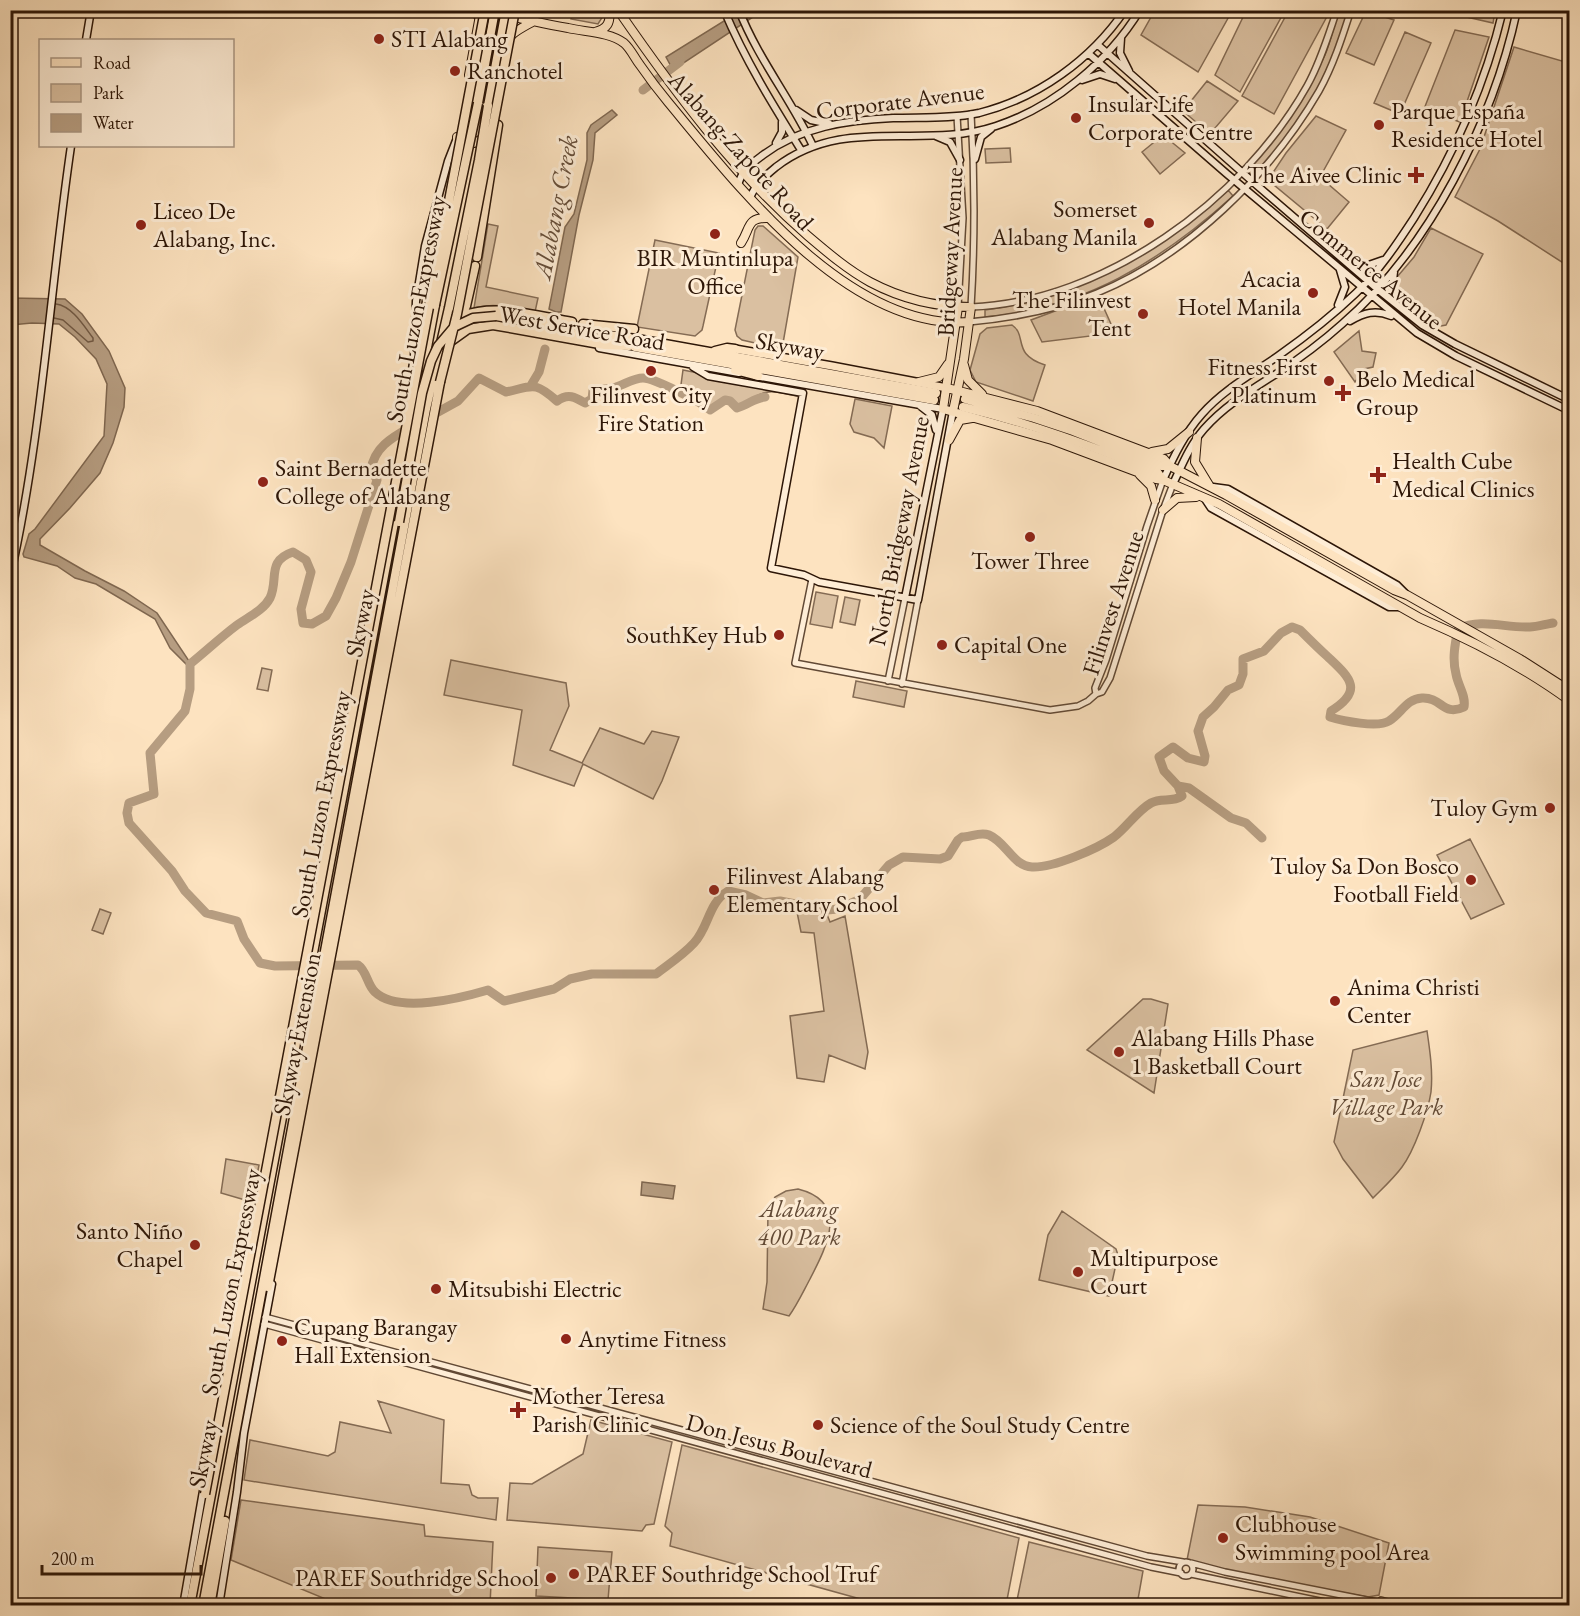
<svg xmlns="http://www.w3.org/2000/svg" width="1580" height="1616" font-family="'EB Garamond',serif">
	<style>
		.green { fill: #dac0a1; stroke: #846b54; stroke-width: 1.5 }
		.water { fill: #b69d81; stroke: #7f6750; stroke-width: 1.5 }
		.lines { fill: none; stroke-linecap: round; stroke-linejoin: round }
		.shore { stroke: #725a44; stroke-width: 1.5 }
		.river { stroke: #b69d81; stroke-width: 9 }
		.tertiary-casing { stroke: #614935; stroke-width: 8 }
		.secondary-casing { stroke: #2d1607; stroke-width: 9 }
		.primary-casing { stroke: #2d1607; stroke-width: 10 }
		.trunk-casing { stroke: #2d1607; stroke-width: 10 }
		.motorway-casing { stroke: #2d1607; stroke-width: 11 }
		.tertiary { stroke: #feedd6; stroke-width: 5 }
		.secondary { stroke: #feedd6; stroke-width: 6 }
		.primary { stroke: #fde3c0; stroke-width: 7 }
		.trunk { stroke: #fde3c0; stroke-width: 8 }
		.motorway { stroke: #fde3c0; stroke-width: 8 }
		.motorway-bridge-casing { stroke: #2d1607; stroke-width: 11; stroke-linecap: butt }
		.motorway-bridge { stroke: #fde3c0; stroke-width: 8 }
		.poi-dot { fill: #8f2418; stroke: #feedd6; stroke-width: 2 }
		.labels { text-anchor: middle; stroke-width: 6; stroke-linejoin: round; paint-order: stroke }
		.poi-label { font-size: 24px; fill: #2d1607; stroke: #feedd6; text-anchor: start }
		.street-label { font-size: 24px; fill: #2d1607; stroke: #feedd6 }
		.park-label { font-size: 24px; font-style: italic; fill: #614935; stroke: #feedd6 }
		.water-label { font-size: 26px; font-style: italic; fill: #644c38; stroke: #feedd6 }
	</style>
	<rect width="100%" height="100%" fill="#fde3c0"/>
	<filter id="stains"><feTurbulence type="fractalNoise" baseFrequency=".00333" numOctaves="4"/><feColorMatrix values="0 0 0 0 .2 0 0 0 0 .09 0 0 0 0 .02 0 0 0 .5 -.17"/></filter>
	<radialGradient id="worn" r=".72"><stop offset=".6" stop-color="#630" stop-opacity="0"/><stop offset="1" stop-color="#630" stop-opacity=".3"/></radialGradient>
	<path class="green" d="M1155,10h77v1l-34,61 -57,-37z
		M1289,10l41,1 -56,103 -32,-18z
		M573,11h28l2,5 -5,8 -27,-5z
		M1246,11h27l10,3 -43,78 -25,-17z
		M1339,11h10c-9,26 -18,52 -31,77 -17,33 -42,61 -64,90l-7,-8c31,-33 59,-73 78,-115 6,-14 9,-30 14,-44z
		M1366,11l28,9 -20,45 -28,-12z
		M1450,11v-1l45,1 -2,12 -44,-10z
		M1455,30l34,7 -29,85 -36,-13z
		M1405,32l26,11 -31,71 -26,-11z
		M1514,47l55,16 1,195 -2,8 -70,-45 -43,-24 25,-48z
		M1207,81l31,20 -28,33 -27,-23z
		M1316,116l30,14 -26,47 29,25 -22,27 -59,-49 18,-27z
		M1163,135l22,18 -25,21 -18,-22z
		M1010,148l1,14 -25,1 -1,-14z
		M1228,190l5,6c-72,65 -149,113 -248,121v-7c93,-12 174,-57 243,-120z
		M488,224l10,2 -12,61 52,11 -3,14c-21,-4 -40,-10 -61,-4z
		M758,226h5l35,31 -16,92 -40,-9 -5,-4 -2,-6 20,-100z
		M1431,228l52,26 -37,71 -5,1 -44,-32v-17l17,-20z
		M655,240l64,13 -16,73 -1,4 -7,6 -58,-9z
		M1098,295l17,38 -73,9 -11,-22z
		M1012,325c16,11 -1,29 33,40l-12,36 -57,-19 -6,-12 10,-36 7,-6z
		M1359,331l3,20 14,2 -3,14 -9,2 -9,13 -21,-30z
		M683,370l112,22 6,5c-32,-7 -34,-10 -62,10l-9,-8 -7,-1 -13,10 -9,-9 -21,-7z
		M855,399l37,7 -8,42 -10,-10 -20,-6 -4,-8z
		M816,592l22,4 -6,32 -22,-4z
		M845,597l15,3 -5,25 -15,-3z
		M451,660l115,23 3,23 -19,44 32,13 18,-35 44,16 8,-13 27,6 -17,44 -9,18 -70,-35 -9,22 -61,-21 9,-55 -78,-15z
		M262,668l10,2 -4,21 -11,-2z
		M856,681l51,10 -3,16 -51,-10z
		M1470,839l34,65 -33,15 -34,-64z
		M796,907l30,5 4,10 15,-6 23,136 -3,17 -36,-14 -5,27 -27,-4 -7,-62 34,-5 -10,-78 -13,-1z
		M100,909l11,4 -8,21 -11,-4z
		M1143,999h8l17,5 -14,89 -67,-43z
		M1427,1031c3,20 6,41 4,61 -3,20 -17,59 -29,75 -8,11 -19,21 -29,31l-30,-39 -9,-17 19,-92z
		M226,1159l33,6 -7,37 -31,-9z
		M798,1189c52,13 29,57 12,90 -7,13 -13,26 -21,37l-26,-7 4,-27 1,-72 7,-13 11,-6z
		M1062,1211l54,38 2,6 -9,41 -70,-16 9,-45z
		M378,1401l66,19 -3,63 28,2 3,10 6,3h20l-2,22 -252,-40 6,-40 78,16 7,-4 5,-30 51,11z
		M591,1420l81,22 -18,82 -8,1 -4,6 -135,-11 3,-37 22,1 51,-30z
		M682,1445l337,93 -13,67h-124l-212,-59 2,-13 -7,-7z
		M241,1500l183,25 1,11 68,6 -3,63h-150l-109,-45z
		M1198,1505l47,2 65,10 79,26 -10,52 -11,2 -173,-31 -8,-6z
		M1029,1542l114,29 -6,34h-121z
		M538,1547l74,5 -4,48 -72,-4z"/>
	<path class="water" d="M740,11h15l-2,6 -80,53 -7,-13z
		M612,110l5,5 -22,18 -2,27 -14,55 -18,97h-5l-7,-3 16,-82 9,-13 13,-54v-27l4,-8z
		M10,298l55,1 17,15 27,37 16,37 -1,19 -11,36 -13,30 -30,35 -30,31v6l45,26 39,20 33,22 34,51 -3,2 -18,-18 -15,-29 -59,-35 -21,-6 -18,-12 -33,-9 -1,-3 6,-20 6,-5 69,-93 3,-52 -11,-25 -21,-22 -16,-13 -27,-1 -21,2z
		M642,1182l33,4 -2,13 -32,-4z"/>
	<g class="lines">
		<path class="shore" d="M54,318l9,2 25,22 5,-1v-3c-9,-12 -21,-32 -37,-34"/>
		<path class="river" d="M643,90l37,-28
			M530,387l9,-15 6,-23
			M429,417l29,-16 21,-23 27,14c28,-6 28,-11 51,9 11,-8 18,-4 28,2l7,-4 1,-9c8,-1 16,-1 23,-3 9,-3 18,-9 27,-9 11,0 58,24 67,32l15,-10 5,1 7,7c11,-3 17,-10 28,-11
			M190,664v25l-5,22 -35,42 4,41 -25,9 -2,10 2,10 43,48 13,20 21,22 31,8 7,18 16,24 15,3 83,-1c9,6 9,20 17,27 23,22 86,6 113,-2l16,11 50,-12 16,-10 22,-5h64c13,-10 27,-19 38,-31 15,-16 14,-40 34,-52l18,4 17,8 17,-2 47,9 11,-1 22,-10 29,-34 14,-8 37,2 8,-3 10,-16 4,-3c9,1 17,-6 27,-2 17,7 24,31 43,32 21,1 65,-18 82,-30 13,-10 23,-26 37,-34 10,-6 21,0 31,-7l-4,-10 -14,-15 -5,-14 14,-10 15,11 16,4 1,-6 -7,-25 5,-14 11,-10 14,-17 11,-5 4,-11v-15l21,-8 17,-18 11,-6 8,3c9,9 18,18 28,27 21,20 37,33 3,54l-1,6c13,4 48,11 59,4 13,-8 17,-22 33,-23 20,-1 21,19 42,9 2,-12 -6,-21 -8,-33 -4,-15 -1,-30 2,-45 24,-11 46,-1 72,-2 7,0 16,-3 23,-4
			M190,664c16,-13 31,-27 47,-39 11,-8 26,-14 33,-27 9,-19 -4,-37 23,-46l13,8 5,12 -10,37 2,14 9,1 14,-8 10,-18 15,-36 26,-82 -6,-10c3,-22 20,-32 38,-42
			M1178,786l11,2 42,30 15,5 16,15"/>
		<defs>
			<path id="tertiary" d="M971,114c4,65 4,128 0,193 133,-5 272,-107 336,-221 13,-23 21,-50 30,-76
				M957,116l6,102 -5,89
				M969,322c44,-4 87,-12 128,-29 90,-37 174,-119 222,-202 14,-25 23,-53 32,-81
				M812,579l-17,84 255,47 28,-4 10,-5 8,-7 6,-2 8,-14 53,-168 10,-26
				M888,681l17,-83
				M902,684l16,-84
				M1096,694l-1,-6 11,-28 41,-134 16,-46
				M265,1317l882,239 36,6
				M264,1324l887,243 30,6
				M1179 1569a7 7 0 1 1 14 0a7 7 0 1 1-14 0Z
				M1191,1563l34,9 152,30
				M1191,1574l153,32
				M1375,1606l6,-6 7,2 2,4"/>
			<path id="secondary" d="M471,10l8,7
				M724,10c21,50 49,95 77,140
				M739,10c19,49 52,89 74,136
				M1121,38l-1,15 9,18
				M86,40l5,-30
				M1098,45l155,137 129,111 40,32 33,19 115,56
				M1089,54l138,120 190,159 39,23 114,55
				M1082,80l18,-6 15,5
				M796,110l15,10 19,4
				M936,136l14,6 10,18
				M776,143l6,-11v-10
				M975,159l6,-22 10,-8
				M738,185c4,-15 13,-21 25,-30 37,-28 84,-35 130,-37 28,-1 58,1 86,-5 59,-15 112,-53 146,-103
				M750,198c5,-13 15,-22 26,-31 69,-53 146,-16 220,-41 58,-19 112,-64 144,-116
				M1351,266l12,1 20,-7
				M1394,272l-2,16 3,15
				M1338,305l7,-18 -5,-17
				M1350,321c14,-8 25,-12 41,-5
				M599,348l140,25
				M693,367l15,9 95,17 -32,175 33,7 15,7 99,18 35,-189
				M755,376l188,33 -38,189
				M409,390l5,-34 2,-55 9,-55 23,-85 9,-23
				M919,405l13,10 4,15
				M1163,480c11,-24 22,-47 39,-66 21,-24 50,-40 76,-58 27,-19 54,-40 78,-63 23,-22 41,-49 58,-75 41,-65 71,-133 89,-208
				M1173,484c9,-19 17,-39 31,-55 20,-23 47,-39 72,-55 23,-15 46,-32 66,-50 87,-75 151,-202 175,-314
				M1213,487l15,2 169,96 8,8
				M1205,499l6,9 178,99h11
				M10,578c32,-142 40,-289 61,-432
				M183,1606l20,-115
				M219,1606l18,-114 7,-59 28,-149"/>
			<path id="primary" d="M735,349l97,17 115,22"/>
			<path id="trunk" d="M526,10l8,11
				M618,10c56,81 115,161 190,226 20,17 40,34 62,46 32,17 65,25 101,25l-7,52 -11,52
				M510,16c19,4 38,9 58,12 17,4 42,4 56,15 7,6 11,16 16,22 9,13 18,25 28,37 69,83 180,229 301,220
				M595,32c12,-3 16,-9 14,-22
				M502,49c7,-16 18,-20 32,-28
				M483,52l-9,50c5,7 13,8 17,1
				M469,75l12,-65
				M457,137v1l17,5 12,-6
				M741,243c10,-15 5,-26 28,-25
				M958,307l-15,102 109,31 104,39 7,1 56,24 201,114c51,22 104,49 150,83
				M964,365l4,15 14,14
				M919,382l20,-5 9,-13
				M947,388l90,23 127,48 6,7 56,29 168,95 13,5 113,64 50,32
				M1197,438l-2,24 14,23
				M949,440l11,-20 12,-2
				M1152,452l16,-3 21,-17
				M1140,475l11,11 4,14
				M1163,510l14,-12 19,-1"/>
			<path id="motorway" d="M478,103l17,-93
				M488,106l18,-96
				M477,257l21,-132
				M425,315l4,-29
				M462,316c35,-13 75,0 110,6
				M496,316l58,10
				M461,318l5,-12 9,-40
				M583,324l51,5
				M547,329l70,13
				M608,335l22,3
				M637,339l299,54
				M447,344l21,-15 25,-4 112,20 24,1
				M635,347l299,53
				M715,351l12,-3 8,1
				M735,370l23,6
				M965,399l69,19 39,13 89,35h8
				M963,407c67,16 131,40 195,66l5,7
				M268,1287l172,-905
				M190,1606l245,-1301
				M203,1606l223,-1197 23,-101
				M210,1606l15,-85"/>
		</defs>
		<use href="#tertiary" class="tertiary-casing"/>
		<use href="#secondary" class="secondary-casing"/>
		<use href="#primary" class="primary-casing"/>
		<use href="#trunk" class="trunk-casing"/>
		<use href="#motorway" class="motorway-casing"/>
		<use href="#tertiary" class="tertiary"/>
		<use href="#secondary" class="secondary"/>
		<use href="#primary" class="primary"/>
		<use href="#trunk" class="trunk"/>
		<use href="#motorway" class="motorway"/>
		<defs>
			<path id="motorway-bridge" d="M435,305l43,-202
				M449,308l30,-148 9,-54
				M440,382l17,-68 58,-304
				M399,522l23,-129 9,-32 7,-15 16,-19 19,-9 23,-2
				M205,1494l280,-1484"/>
		</defs>
		<use href="#motorway-bridge" class="motorway-bridge-casing"/>
		<use href="#motorway-bridge" class="motorway-bridge"/>
	</g>
	<g class="poi-dot">
		<circle cx="379" cy="39" r="6"/>
		<circle cx="455" cy="71" r="6"/>
		<circle cx="1076" cy="118" r="6"/>
		<circle cx="1379" cy="125" r="6"/>
		<path d="M1413 166h6v6h6v6h-6v6h-6v-6h-6v-6h6z"/>
		<circle cx="1149" cy="223" r="6"/>
		<circle cx="141" cy="225" r="6"/>
		<circle cx="715" cy="234" r="6"/>
		<circle cx="1313" cy="293" r="6"/>
		<circle cx="1143" cy="314" r="6"/>
		<circle cx="651" cy="371" r="6"/>
		<circle cx="1329" cy="381" r="6"/>
		<path d="M1340 384h6v6h6v6h-6v6h-6v-6h-6v-6h6z"/>
		<path d="M1375 466h6v6h6v6h-6v6h-6v-6h-6v-6h6z"/>
		<circle cx="263" cy="482" r="6"/>
		<circle cx="1030" cy="537" r="6"/>
		<circle cx="779" cy="635" r="6"/>
		<circle cx="942" cy="645" r="6"/>
		<circle cx="1550" cy="808" r="6"/>
		<circle cx="1471" cy="880" r="6"/>
		<circle cx="714" cy="890" r="6"/>
		<circle cx="1335" cy="1001" r="6"/>
		<circle cx="1119" cy="1052" r="6"/>
		<circle cx="195" cy="1245" r="6"/>
		<circle cx="1078" cy="1272" r="6"/>
		<circle cx="436" cy="1289" r="6"/>
		<circle cx="566" cy="1339" r="6"/>
		<circle cx="282" cy="1341" r="6"/>
		<path d="M515 1401h6v6h6v6h-6v6h-6v-6h-6v-6h6z"/>
		<circle cx="818" cy="1425" r="6"/>
		<circle cx="1223" cy="1538" r="6"/>
		<circle cx="574" cy="1574" r="6"/>
		<circle cx="551" cy="1578" r="6"/>
	</g>
	<g class="labels">
		<g class="poi-label">
			<text x="391" y="47">STI Alabang</text>
			<text x="467" y="79">Ranchotel</text>
			<text x="1088" y="112">Insular Life<tspan x="1088" dy="28">Corporate Centre</tspan></text>
			<text x="1391" y="119">Parque España<tspan x="1391" dy="28">Residence Hotel</tspan></text>
			<text x="1402" y="183" text-anchor="end">The Aivee Clinic</text>
			<text x="1137" y="217" text-anchor="end">Somerset<tspan x="1137" dy="28">Alabang Manila</tspan></text>
			<text x="153" y="219">Liceo De<tspan x="153" dy="28">Alabang, Inc.</tspan></text>
			<text x="715" y="266" text-anchor="middle">BIR Muntinlupa<tspan x="715" dy="28">Office</tspan></text>
			<text x="1301" y="287" text-anchor="end">Acacia<tspan x="1301" dy="28">Hotel Manila</tspan></text>
			<text x="1131" y="308" text-anchor="end">The Filinvest<tspan x="1131" dy="28">Tent</tspan></text>
			<text x="1317" y="375" text-anchor="end">Fitness First<tspan x="1317" dy="28">Platinum</tspan></text>
			<text x="1356" y="387">Belo Medical<tspan x="1356" dy="28">Group</tspan></text>
			<text x="651" y="403" text-anchor="middle">Filinvest City<tspan x="651" dy="28">Fire Station</tspan></text>
			<text x="1392" y="469">Health Cube<tspan x="1392" dy="28">Medical Clinics</tspan></text>
			<text x="275" y="476">Saint Bernadette<tspan x="275" dy="28">College of Alabang</tspan></text>
			<text x="1030" y="569" text-anchor="middle">Tower Three</text>
			<text x="767" y="643" text-anchor="end">SouthKey Hub</text>
			<text x="954" y="653">Capital One</text>
			<text x="1538" y="816" text-anchor="end">Tuloy Gym</text>
			<text x="1459" y="874" text-anchor="end">Tuloy Sa Don Bosco<tspan x="1459" dy="28">Football Field</tspan></text>
			<text x="726" y="884">Filinvest Alabang<tspan x="726" dy="28">Elementary School</tspan></text>
			<text x="1347" y="995">Anima Christi<tspan x="1347" dy="28">Center</tspan></text>
			<text x="1131" y="1046">Alabang Hills Phase<tspan x="1131" dy="28">1 Basketball Court</tspan></text>
			<text x="183" y="1239" text-anchor="end">Santo Niño<tspan x="183" dy="28">Chapel</tspan></text>
			<text x="1090" y="1266">Multipurpose<tspan x="1090" dy="28">Court</tspan></text>
			<text x="448" y="1297">Mitsubishi Electric</text>
			<text x="294" y="1335">Cupang Barangay<tspan x="294" dy="28">Hall Extension</tspan></text>
			<text x="578" y="1347">Anytime Fitness</text>
			<text x="532" y="1404">Mother Teresa<tspan x="532" dy="28">Parish Clinic</tspan></text>
			<text x="830" y="1433">Science of the Soul Study Centre</text>
			<text x="1235" y="1532">Clubhouse<tspan x="1235" dy="28">Swimming pool Area</tspan></text>
			<text x="586" y="1582">PAREF Southridge School Truf</text>
			<text x="539" y="1586" text-anchor="end">PAREF Southridge School</text>
		</g>
		<g class="street-label">
			<text transform="translate(900 101) rotate(-7)" y="8">Corporate Avenue</text>
			<text transform="translate(741 151) rotate(48)" y="8">Alabang-Zapote Road</text>
			<text transform="translate(950 252) rotate(-87)" y="8">Bridgeway Avenue</text>
			<text transform="translate(1371 269) rotate(39)" y="8">Commerce Avenue</text>
			<text transform="translate(416 309) rotate(-79)" y="8">South Luzon Expressway</text>
			<text transform="translate(582 328) rotate(10)" y="8">West Service Road</text>
			<text transform="translate(790 346) rotate(10)" y="8">Skyway</text>
			<text transform="translate(899 531) rotate(-79)" y="8">North Bridgeway Avenue</text>
			<text transform="translate(1113 603) rotate(-72)" y="8">Filinvest Avenue</text>
			<text transform="translate(360 623) rotate(-79)" y="8">Skyway</text>
			<text transform="translate(321 804) rotate(-79)" y="8">South Luzon Expressway</text>
			<text transform="translate(297 1034) rotate(-79)" y="8">Skyway Extension</text>
			<text transform="translate(231 1282) rotate(-79)" y="8">South Luzon Expressway</text>
			<text transform="translate(779 1446) rotate(15)" y="8">Don Jesus Boulevard</text>
			<text transform="translate(203 1454) rotate(-79)" y="8">Skyway</text>
		</g>
		<g class="park-label">
			<text x="1386" y="1087">San Jose<tspan x="1386" dy="28">Village Park</tspan></text>
			<text x="799" y="1217">Alabang<tspan x="799" dy="28">400 Park</tspan></text>
		</g>
		<g class="water-label">
			<text transform="translate(555 207) rotate(-79)" y="9">Alabang Creek</text>
		</g>
	</g>
	<rect width="1580" height="1616" fill="none" stroke="#fde3c0" stroke-width="36"/>
	<rect x="12" y="12" width="1556" height="1592" fill="none" stroke="#2d1607" stroke-width="3"/>
	<rect x="18" y="18" width="1544" height="1580" fill="none" stroke="#2d1607" stroke-width="1.5"/>
	<rect x="39" y="39" width="195" height="108" fill="#feedd6" stroke="#aa9783" stroke-width="1.5"/>
	<rect x="51" y="58" width="30" height="9" fill="#fde3c0" stroke="#aa9783" stroke-width="1.5"/>
	<text x="93" y="69" font-size="18" fill="#2d1607">Road</text>
	<rect x="51" y="84" width="30" height="18" fill="#dac0a1" stroke="#aa9783" stroke-width="1.5"/>
	<text x="93" y="99" font-size="18" fill="#2d1607">Park</text>
	<rect x="51" y="114" width="30" height="18" fill="#b69d81" stroke="#aa9783" stroke-width="1.5"/>
	<text x="93" y="129" font-size="18" fill="#2d1607">Water</text>
	<path d="M42 1565v9h159v-9" fill="none" stroke="#2d1607" stroke-width="3"/>
	<text x="51" y="1565" font-size="18" fill="#2d1607" stroke="#feedd6" stroke-width="4.5" paint-order="stroke">200 m</text>
	<rect width="100%" height="100%" filter="url(#stains)"/>
	<rect width="100%" height="100%" fill="url(#worn)"/>
</svg>
